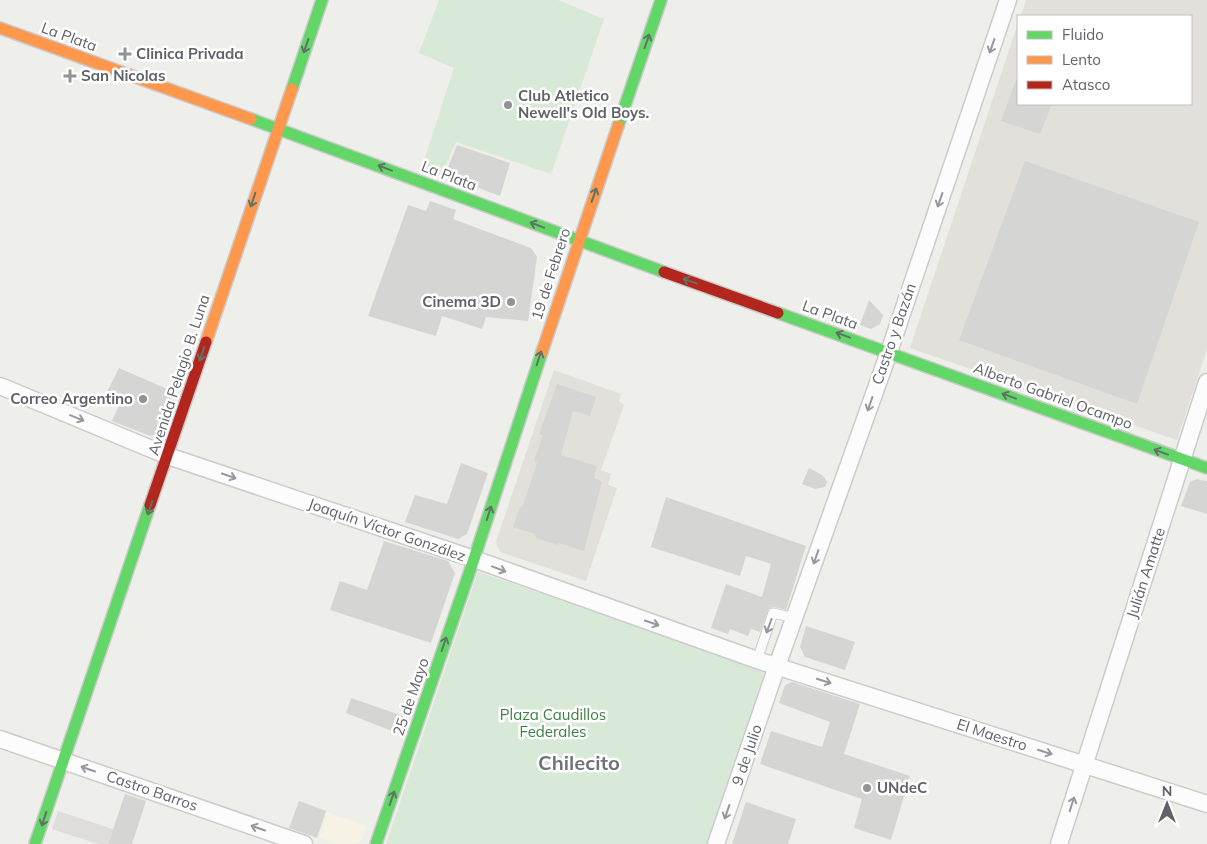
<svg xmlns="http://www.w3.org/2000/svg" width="1207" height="844" font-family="Mulish,sans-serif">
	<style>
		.commercial { fill: #f6f3e5 }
		.industrial { fill: #deddda }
		.education { fill: #e1e0da }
		.green { fill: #d8e9d7 }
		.building { fill: #d5d5d3 }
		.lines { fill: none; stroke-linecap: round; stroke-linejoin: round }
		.lane-casing { stroke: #cbcccb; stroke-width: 11 }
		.street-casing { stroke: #cbcccb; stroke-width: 19 }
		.fast-casing { stroke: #cacaca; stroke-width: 14 }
		.slow-casing { stroke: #cacaca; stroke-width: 14 }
		.jam-casing { stroke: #cacaca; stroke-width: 14 }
		.lane { stroke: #fcfcfc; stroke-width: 9 }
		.street { stroke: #fcfcfc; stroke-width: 16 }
		.fast { stroke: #63d668; stroke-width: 11 }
		.slow { stroke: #ff974d; stroke-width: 11 }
		.jam { stroke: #b3261e; stroke-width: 11 }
		.oneway { stroke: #607367 }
		.oneway2 { stroke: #96989b }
		.poi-dot { fill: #919395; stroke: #fff; stroke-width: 2 }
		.labels { text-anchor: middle; stroke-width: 5; stroke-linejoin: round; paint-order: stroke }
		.street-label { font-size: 15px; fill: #5f6267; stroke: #fff }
		.poi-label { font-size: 15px; font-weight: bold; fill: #5f6267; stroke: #fff; text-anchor: start }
		.park-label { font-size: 15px; fill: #3b8241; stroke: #fff }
		.district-label { font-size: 20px; font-weight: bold; fill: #707479; stroke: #fff }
	</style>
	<rect width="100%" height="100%" fill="#eeeeea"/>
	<path class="commercial" d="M327,812l40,14 -5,14 -7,4h-18l-18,-6z"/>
	<path class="industrial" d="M58,811l55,18 -5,15h-10l-46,-15z"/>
	<path class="education" d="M1026,0h181v349l-30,91 -267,-92 108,-325v81h173v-88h-170z
		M554,370l67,24 -2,7 5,4 -23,65 10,4 -3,11 9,3 -31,93 -86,-29 -4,-10z"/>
	<path class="green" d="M439,0h119l46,19 -53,155 -95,-32 -15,33 -19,-8 32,-99 -35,-15z
		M478,572l291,97 -59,175h-324z"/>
	<path class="building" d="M1017,77h1v27h34l-12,30 -39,-13z
		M457,145l53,18 -10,33 -55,-21z
		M1025,161l174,61 -62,182 -178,-64z
		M430,201l26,9 -3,9 78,29 6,9 -9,64 -42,-4 -4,12 -40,-13 -6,20 -68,-20 40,-111 18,6z
		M869,300l14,15 -3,9 -9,5 -11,-4z
		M119,368l55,24 -14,41 -10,3 -38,-15 8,-18 -15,-7z
		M557,384l39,13 -6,19 -17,-5 -12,44 36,11 -3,12 8,4 -18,69 -25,-8 -1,2 -22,-7 -1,-4 -22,-7 7,-20 2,1 15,-45 -3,-2 9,-26 -4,-1z
		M461,463l27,10 -21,61 -9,5 -53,-17 10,-27 32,9z
		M809,468l13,7 3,3 2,4 -2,5 -10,2 -13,-5z
		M1197,479l10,2v33l-26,-8 9,-24z
		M666,497l140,49 -20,64 -12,-3 -5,1 -9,24 -9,-3 -3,7 -18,-7 -2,5 -17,-6 15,-44 36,13 9,-33 -25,-8 -6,20 -89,-29z
		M384,541l64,20 7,12 -24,70 -101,-33 10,-29 27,9z
		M806,626l49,16 -10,28 -40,-13 -5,-10z
		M792,682l68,22 -16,50 66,22 -19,64 -37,-12 8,-29 -102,-35 11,-33 51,16 8,-25 -51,-19 6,-18z
		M351,698l52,18 -6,17 -51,-20z
		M125,794l21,7 -14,43h-24z
		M299,801l27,10 -9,27 -28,-10z
		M746,802l50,17 -8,25h-56z"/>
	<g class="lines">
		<defs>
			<path id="lane" d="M757,660l16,-47 22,5"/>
			<path id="street" d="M0,386l168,70 306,103 283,101 450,144
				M0,739l304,105
				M716,844l61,-178 112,-314 119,-352
				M1059,844l148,-462"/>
			<path id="fast" d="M292,89l30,-89
				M251,119l413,153
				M618,126l43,-126
				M778,313l429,155
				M35,844l115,-339
				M376,844l98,-285 68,-207"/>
			<path id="slow" d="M0,28l251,91
				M206,342l86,-253
				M542,352l76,-226"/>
			<path id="jam" d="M664,272l114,41
				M150,505l56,-163"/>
		</defs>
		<use href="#lane" class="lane-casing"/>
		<use href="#street" class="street-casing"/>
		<use href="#fast" class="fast-casing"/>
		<use href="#slow" class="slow-casing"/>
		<use href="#jam" class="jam-casing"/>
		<use href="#lane" class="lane"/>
		<use href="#street" class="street"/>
		<use href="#fast" class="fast"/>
		<use href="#slow" class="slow"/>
		<use href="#jam" class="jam"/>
	</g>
	<defs><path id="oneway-shaft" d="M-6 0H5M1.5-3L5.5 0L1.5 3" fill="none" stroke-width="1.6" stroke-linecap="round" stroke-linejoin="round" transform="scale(1.25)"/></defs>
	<g class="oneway">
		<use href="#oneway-shaft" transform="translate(647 41) rotate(-71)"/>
		<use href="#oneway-shaft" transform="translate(306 46) rotate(109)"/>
		<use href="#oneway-shaft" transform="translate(385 168) rotate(-159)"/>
		<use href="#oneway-shaft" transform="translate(594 195) rotate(-71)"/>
		<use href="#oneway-shaft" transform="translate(253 200) rotate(108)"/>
		<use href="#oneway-shaft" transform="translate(537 225) rotate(-159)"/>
		<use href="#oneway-shaft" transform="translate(690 281) rotate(-160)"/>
		<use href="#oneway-shaft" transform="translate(843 335) rotate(-160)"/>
		<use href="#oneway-shaft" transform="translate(202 354) rotate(108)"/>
		<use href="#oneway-shaft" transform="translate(539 358) rotate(-72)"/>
		<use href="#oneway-shaft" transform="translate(1009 396) rotate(-160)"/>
		<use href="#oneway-shaft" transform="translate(1161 452) rotate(-160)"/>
		<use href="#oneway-shaft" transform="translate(150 508) rotate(109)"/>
		<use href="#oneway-shaft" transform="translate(489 513) rotate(-72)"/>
		<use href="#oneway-shaft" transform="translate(444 644) rotate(-71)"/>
		<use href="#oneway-shaft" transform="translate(392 798) rotate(-71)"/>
		<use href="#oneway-shaft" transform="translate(44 819) rotate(108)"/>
	</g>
	<g class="oneway2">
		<use href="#oneway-shaft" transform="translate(992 46) rotate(109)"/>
		<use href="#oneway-shaft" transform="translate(940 200) rotate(109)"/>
		<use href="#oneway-shaft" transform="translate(870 404) rotate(109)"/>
		<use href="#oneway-shaft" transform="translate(77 418) rotate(22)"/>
		<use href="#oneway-shaft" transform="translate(229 476) rotate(19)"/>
		<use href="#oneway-shaft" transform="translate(816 557) rotate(109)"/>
		<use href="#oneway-shaft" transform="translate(499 569) rotate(21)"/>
		<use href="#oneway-shaft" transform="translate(652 623) rotate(19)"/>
		<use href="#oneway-shaft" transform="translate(769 626) rotate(110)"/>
		<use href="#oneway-shaft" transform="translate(824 681) rotate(18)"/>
		<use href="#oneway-shaft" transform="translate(1045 752) rotate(18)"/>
		<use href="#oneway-shaft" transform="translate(88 769) rotate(-161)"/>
		<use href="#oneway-shaft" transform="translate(1072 804) rotate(-72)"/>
		<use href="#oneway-shaft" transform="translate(727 812) rotate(109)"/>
		<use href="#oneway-shaft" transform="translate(258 828) rotate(-161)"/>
	</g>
	<g class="poi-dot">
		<path d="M122.5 46.5h5v5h5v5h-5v5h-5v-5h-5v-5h5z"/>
		<path d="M67.5 68.5h5v5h5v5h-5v5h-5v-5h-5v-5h5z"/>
		<circle cx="508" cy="105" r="5"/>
		<circle cx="511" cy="302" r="5"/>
		<circle cx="143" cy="399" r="5"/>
		<circle cx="867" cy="788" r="5"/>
	</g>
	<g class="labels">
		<g class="street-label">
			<text transform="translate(69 37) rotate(20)" y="5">La Plata</text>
			<text transform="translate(449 176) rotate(21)" y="5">La Plata</text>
			<text transform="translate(551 274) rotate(-72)" y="5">19 de Febrero</text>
			<text transform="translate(830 315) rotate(20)" y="5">La Plata</text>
			<text transform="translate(894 334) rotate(-71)" y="5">Castro y Bazán</text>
			<text transform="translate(179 375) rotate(-72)" y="5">Avenida Pelagio B. Luna</text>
			<text transform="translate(1053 396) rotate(20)" y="5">Alberto Gabriel Ocampo</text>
			<text transform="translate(387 530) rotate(19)" y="5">Joaquín Víctor González</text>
			<text transform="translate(1146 573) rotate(-72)" y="5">Julián Amatte</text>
			<text transform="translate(411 697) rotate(-71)" y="5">25 de Mayo</text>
			<text transform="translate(992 735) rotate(18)" y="5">El Maestro</text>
			<text transform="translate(747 755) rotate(-71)" y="5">9 de Julio</text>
			<text transform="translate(152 791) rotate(19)" y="5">Castro Barros</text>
		</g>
		<g class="poi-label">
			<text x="136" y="59">Clinica Privada</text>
			<text x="81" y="81">San Nicolas</text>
			<text x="518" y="101">Club Atletico<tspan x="518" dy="17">Newell's Old Boys.</tspan></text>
			<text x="501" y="307" text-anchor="end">Cinema 3D</text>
			<text x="133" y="404" text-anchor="end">Correo Argentino</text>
			<text x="877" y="793">UNdeC</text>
		</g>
		<g class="park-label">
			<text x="553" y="720">Plaza Caudillos<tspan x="553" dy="17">Federales</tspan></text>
		</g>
		<g class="district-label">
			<text x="579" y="770">Chilecito</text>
		</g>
	</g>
	<rect x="1017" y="15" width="175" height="90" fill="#ffffff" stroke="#bfc0c2"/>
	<rect x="1027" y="31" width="25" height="8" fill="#63d668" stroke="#bfc0c2"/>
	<text x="1062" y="40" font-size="15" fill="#5f6267">Fluido</text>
	<rect x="1027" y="56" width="25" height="8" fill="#ff974d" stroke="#bfc0c2"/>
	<text x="1062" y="65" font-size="15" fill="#5f6267">Lento</text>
	<rect x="1027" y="81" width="25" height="8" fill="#b3261e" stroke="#bfc0c2"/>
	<text x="1062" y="90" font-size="15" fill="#5f6267">Atasco</text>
	<g transform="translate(1167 804)" stroke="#ffffff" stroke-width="4" paint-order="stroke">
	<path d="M0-4L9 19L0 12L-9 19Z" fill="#5f6267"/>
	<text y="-8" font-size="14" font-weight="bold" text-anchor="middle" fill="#5f6267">N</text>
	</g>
</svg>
